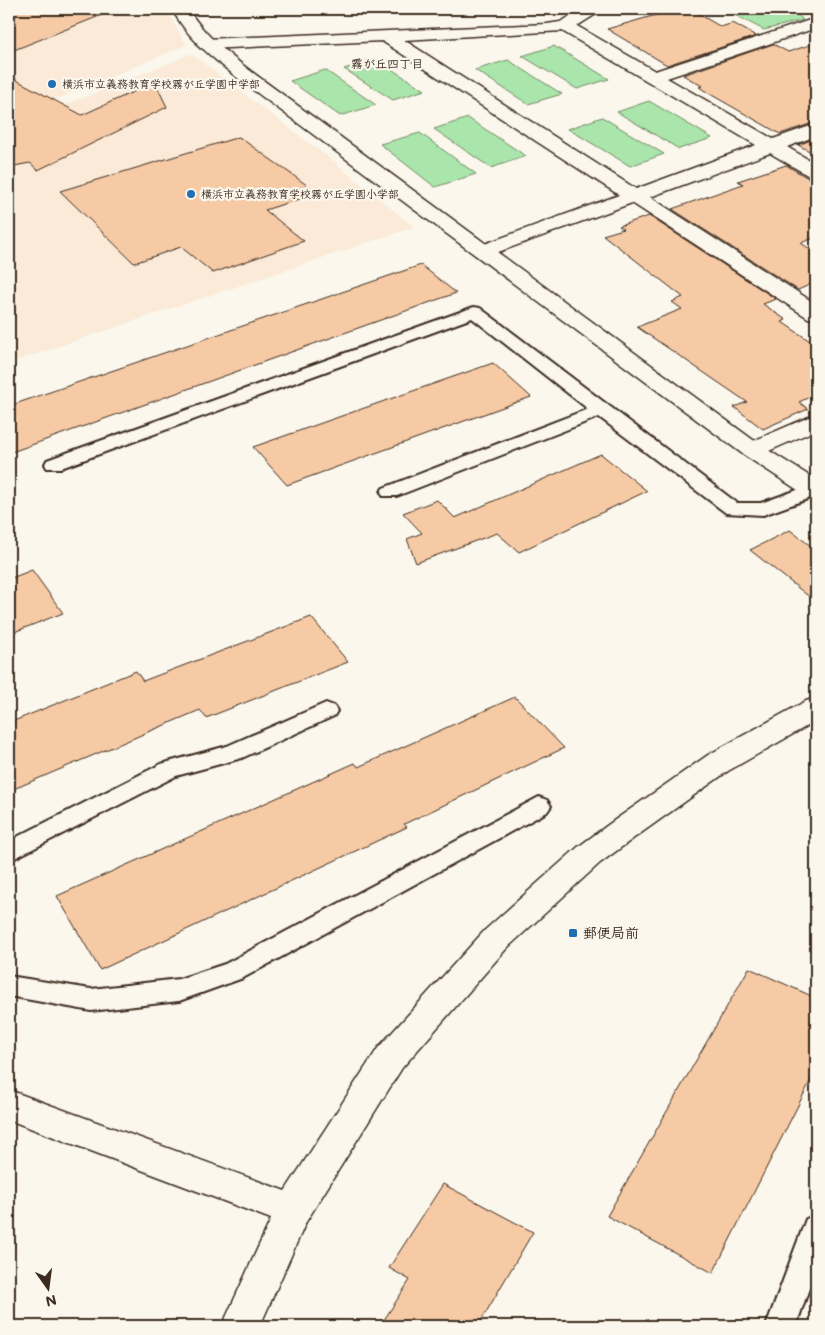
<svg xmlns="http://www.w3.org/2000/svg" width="825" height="1335" font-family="Mali,'Klee One',sans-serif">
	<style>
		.built { fill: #faead7 }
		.green { fill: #aae5ab; stroke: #728864 }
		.building { fill: #f6caa5; stroke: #3b2a1e }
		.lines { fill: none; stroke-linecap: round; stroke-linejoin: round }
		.service-casing { stroke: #3b2a1e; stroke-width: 4 }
		.minor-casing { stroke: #3b2a1e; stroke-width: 3 }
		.tertiary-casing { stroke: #3b2a1e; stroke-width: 3 }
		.service { fill: #fbf7ec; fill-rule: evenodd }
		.minor { fill: #fbf7ec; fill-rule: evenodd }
		.tertiary { fill: #fbf7ec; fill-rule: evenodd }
		.poi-dot { fill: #1f6fb2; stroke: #fbf7ec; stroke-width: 2 }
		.labels { text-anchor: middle; stroke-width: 4.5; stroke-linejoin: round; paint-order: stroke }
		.far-poi-label { font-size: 11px; font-weight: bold; fill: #3b2a1e; stroke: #fbf7ec; text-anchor: start }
		.far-neighbourhood-label { font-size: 12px; font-weight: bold; fill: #3b2a1e; stroke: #fbf7ec }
		.poi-label { font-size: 14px; font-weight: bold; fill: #3b2a1e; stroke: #fbf7ec; text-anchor: start }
	</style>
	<rect width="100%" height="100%" fill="#fbf7ec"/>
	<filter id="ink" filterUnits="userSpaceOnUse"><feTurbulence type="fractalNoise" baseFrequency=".02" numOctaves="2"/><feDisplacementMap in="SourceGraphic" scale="10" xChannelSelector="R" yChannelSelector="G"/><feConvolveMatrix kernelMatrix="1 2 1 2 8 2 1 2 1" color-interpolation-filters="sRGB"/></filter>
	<g filter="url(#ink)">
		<path class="built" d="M9,9h157l20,36 -177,74z
			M191,54l142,107 81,66 -405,136v-235z"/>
		<path class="green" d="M723,9h70l10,11 -39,10z
			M554,46l55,33 -32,10 -55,-33z
			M375,59l50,31 -32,10 -49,-31z
			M508,60l54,34 -34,10 -53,-34z
			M325,70l51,35 -36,11 -50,-35z
			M649,101l63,37 -33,11 -62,-37z
			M602,117l62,37 -34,12 -62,-37z
			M468,118l58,38 -35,12 -57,-39z
			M420,133l56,41 -41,13 -55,-43z"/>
		<path class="building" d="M9,9h103v2l-103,41z
			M677,9l15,1 29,17 12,-4 23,13 -89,29 -60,-36z
			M816,43v79l-36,12 -70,-40 -11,-7 3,-1 -19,-11 90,-31 15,8z
			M9,76l73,39 73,-33 12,25 -129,63 -8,-7 -21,4z
			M239,137l79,56 -53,17 39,31 -91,32 -32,-26 -47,16 -74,-72z
			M816,138v24l-8,-5 7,-3 -17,-9z
			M786,165l22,13 8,2v57l-15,6 15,10v29l-18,8 -126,-81 71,-25 -5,-3z
			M649,216l127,83 -13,5 23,16 -4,2 34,23v49l-17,8 9,7 -45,20 -29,-22 13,-5 -110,-75 45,-18 -10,-7 11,-5 -80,-62 20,-6 -4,-3z
			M421,265l35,28 -447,160v-47z
			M493,363l38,34 -244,88 -34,-38z
			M601,454l46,37 -128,61 -22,-19 -81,30 -9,-24 15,-6 -19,-20 34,-13 18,18z
			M790,530l26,20v52l-66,-52z
			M32,570l31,43 -54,21v-55z
			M311,617l37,45 -142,56 -6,-8 -191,81v-68l127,-52 7,10z
			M515,697l49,51 -160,76 3,3 -307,143 -43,-74 298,-133 3,4z
			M749,968l67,30v72l-103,203 -106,-57z
			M443,1184l90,48 -55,94h-98l30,-46 -21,-12z"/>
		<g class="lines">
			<defs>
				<path id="service" d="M474,307l6,1 257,195h24l53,-19 2,1v11l-53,19 -37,-2 -127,-96 -202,79h-14l-2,-4 2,-4 205,-79 -116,-91 -411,150h-14l-2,-4 2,-4z
					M326,703l8,3 3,5 -3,5 -92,42 -66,18 -167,85v-20l152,-77 66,-18z
					M539,797l8,3 4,6 -4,6 -304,166 -64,23 -88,10 -82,-15v-20l82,13 88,-10 46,-15z
					M816,1215v53l-20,58h-30l40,-107z"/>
				<path id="minor" d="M584,9h20l-27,17 78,45 161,-53v10l-149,50 106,61 43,-15v12l-29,11 29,17v14l-7,-2 -39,-23 -120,44 166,107v15l-8,-1 -176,-115 -139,51 -7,2 -7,-2 -3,-4 3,-4 140,-51 -237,-154 -176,8 -6,-1 -3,-4 3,-4 6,-1 341,-15 13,-2zM562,31l194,114 -120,44 -232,-149z
					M816,414v16l-56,25 -8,2 -8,-2 -4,-5 4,-5z"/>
				<path id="tertiary" d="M172,9h16c17,27 39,44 64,63l508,373 56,35v19l-9,-3 -63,-41 -504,-375c-27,-22 -52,-41 -68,-71z
					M816,698v23l-88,50 -94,67 -34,25 -93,85 -105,120 -96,154 -46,104h-38l49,-107 -262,-99v-30l276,101 93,-143 107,-118 93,-83 34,-25 96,-67 98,-54z"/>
			</defs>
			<use href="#service" class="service-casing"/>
			<use href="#minor" class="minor-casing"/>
			<use href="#tertiary" class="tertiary-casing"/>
			<use href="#service" class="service"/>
			<use href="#minor" class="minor"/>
			<use href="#tertiary" class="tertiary"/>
		</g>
	</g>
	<g class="poi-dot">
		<circle cx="52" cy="84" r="5"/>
		<circle cx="191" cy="194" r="5"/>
		<rect x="568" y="928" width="10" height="10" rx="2.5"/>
	</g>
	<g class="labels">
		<g class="far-poi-label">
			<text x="62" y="88">横浜市立義務教育学校霧が丘学園中学部</text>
			<text x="201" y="198">横浜市立義務教育学校霧が丘学園小学部</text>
		</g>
		<g class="far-neighbourhood-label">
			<text x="387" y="68">霧が丘四丁目</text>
		</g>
		<g class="poi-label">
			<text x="583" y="938">郵便局前</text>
		</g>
	</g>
	<rect width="825" height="1335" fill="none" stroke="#fbf7ec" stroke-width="30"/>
	<rect x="15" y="15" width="795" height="1305" fill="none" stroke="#3b2a1e" stroke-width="2" filter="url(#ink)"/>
	<g transform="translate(48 1288) rotate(166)" stroke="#fbf7ec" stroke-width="4" paint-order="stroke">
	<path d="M0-4L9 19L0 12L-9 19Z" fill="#3b2a1e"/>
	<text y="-8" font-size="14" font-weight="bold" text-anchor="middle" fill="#3b2a1e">N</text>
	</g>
</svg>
